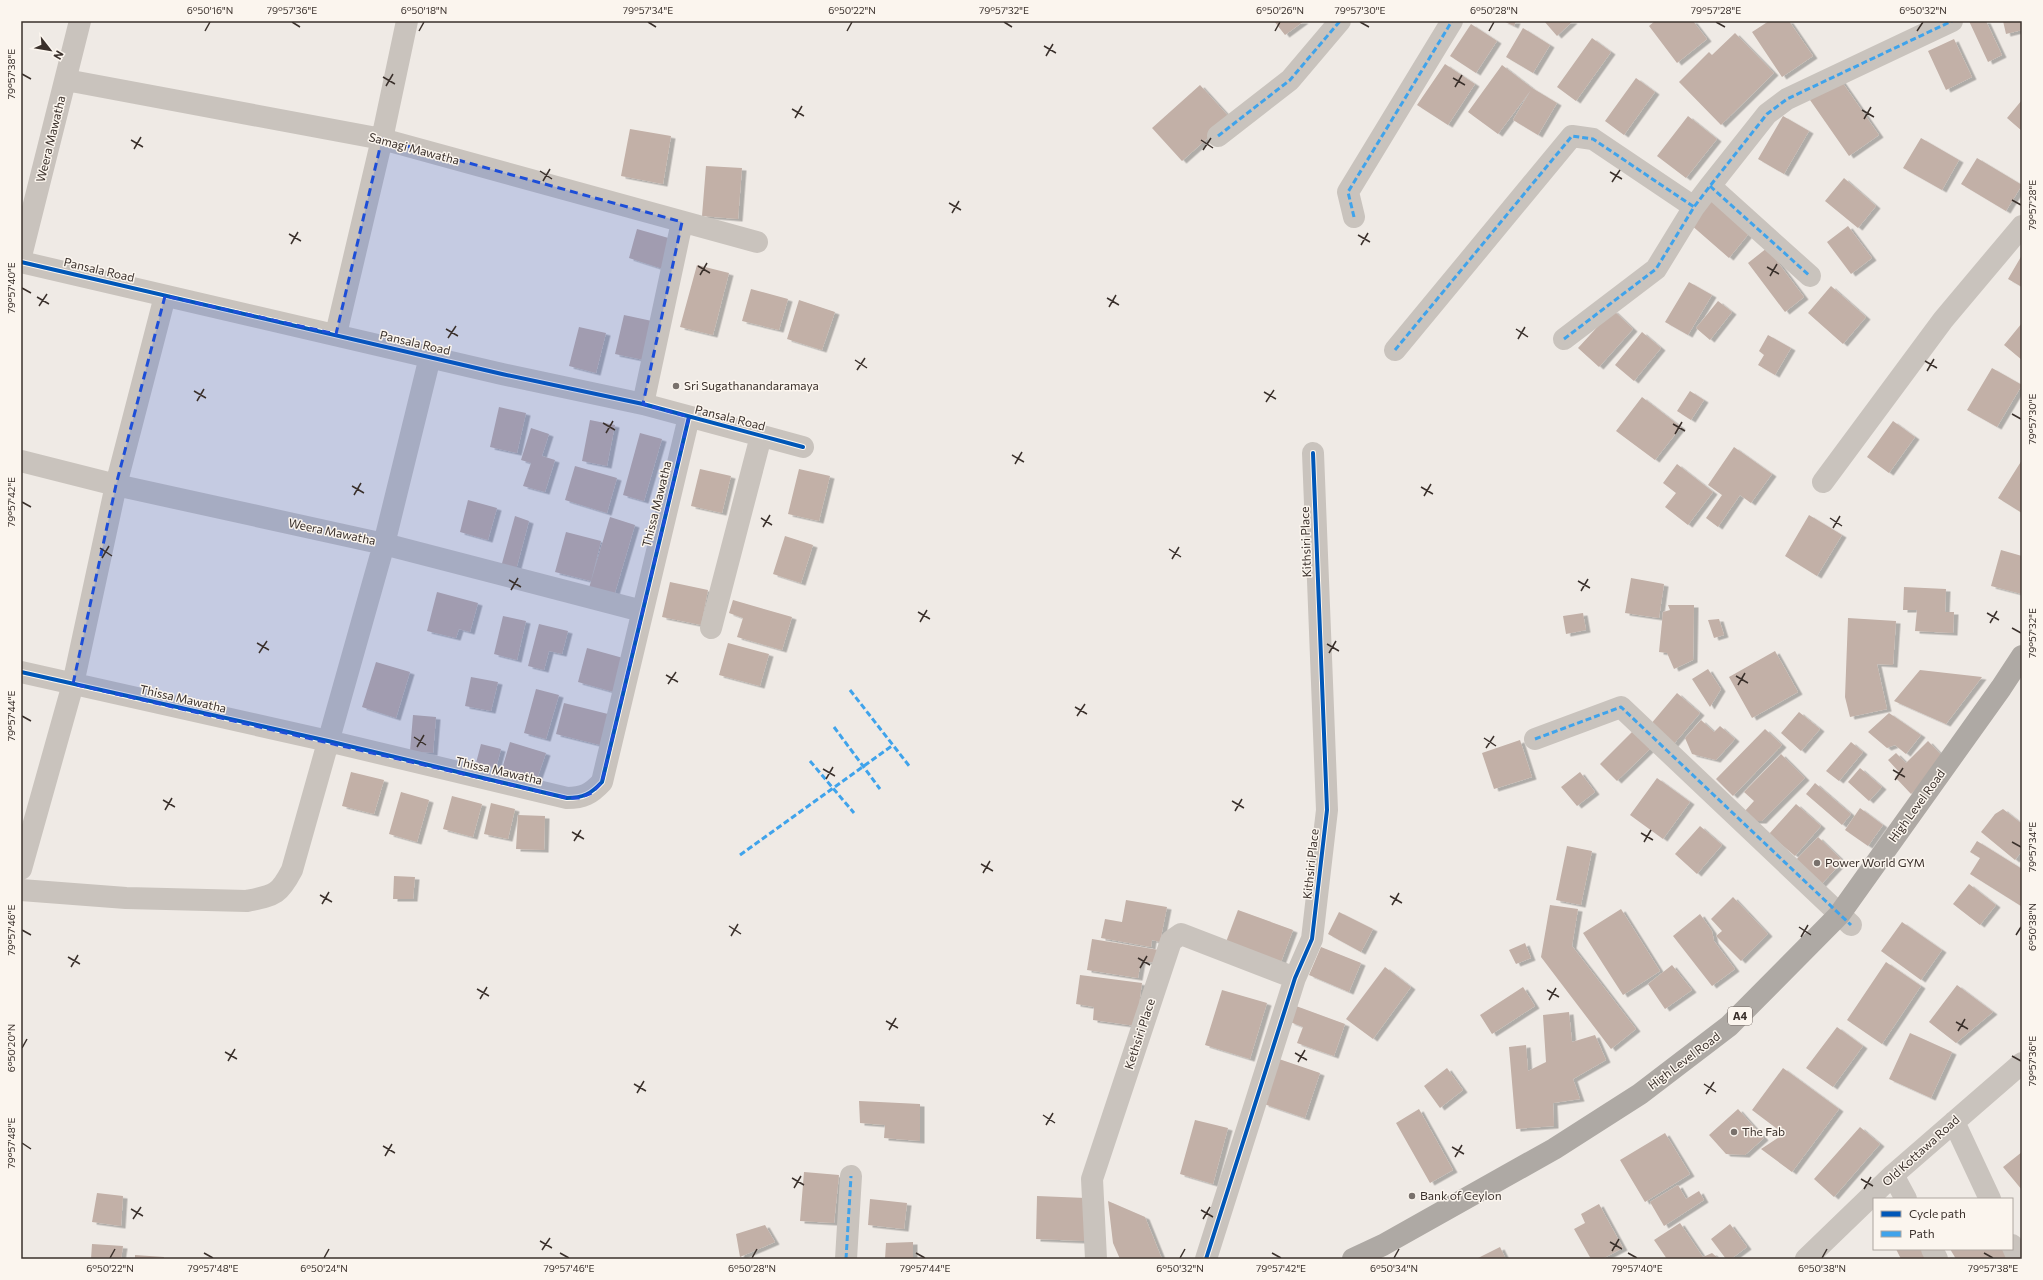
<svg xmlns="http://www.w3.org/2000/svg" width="2043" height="1280" font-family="Commissioner,sans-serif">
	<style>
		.building { fill: #c2b0a7; filter: url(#shadow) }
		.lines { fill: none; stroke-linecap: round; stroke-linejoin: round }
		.minor { stroke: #c9c3bd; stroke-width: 22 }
		.highway { stroke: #aea9a4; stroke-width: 22 }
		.quiet { stroke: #3fa3eb; stroke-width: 3; stroke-dasharray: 6 3; stroke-linecap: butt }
		.cycleway-casing { stroke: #fbf5ee; stroke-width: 6 }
		.cycleway { stroke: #0057b8; stroke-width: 4 }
		.marked { fill: #1d4ed8; fill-opacity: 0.2; stroke: #1d4ed8; stroke-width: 3; stroke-dasharray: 8 5; stroke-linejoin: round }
		.ticks { fill: none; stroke: #3a302b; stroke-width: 1.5 }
		.poi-dot { fill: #79716c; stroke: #fbf5ee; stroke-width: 1.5 }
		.labels { text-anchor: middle; stroke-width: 3; stroke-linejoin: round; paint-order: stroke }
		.shield { fill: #fbf5ee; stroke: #746b66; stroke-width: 1 }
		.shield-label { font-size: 11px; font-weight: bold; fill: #3a302b }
		.street-label { font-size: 12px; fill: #3a302b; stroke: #fbf5ee }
		.poi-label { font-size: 12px; fill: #3a302b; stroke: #fbf5ee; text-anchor: start }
		.neatline { fill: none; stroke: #3a302b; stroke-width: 1.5 }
		.ticks-label { font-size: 10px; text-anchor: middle; fill: #3a302b }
	</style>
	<defs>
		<filter id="shadow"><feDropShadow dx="4.5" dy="2.5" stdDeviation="0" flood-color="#0004"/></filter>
	</defs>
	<rect width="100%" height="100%" fill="#efeae5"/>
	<path class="building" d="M1274,21h30l-19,14z
		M1503,21h13l-2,5z
		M1544,21h29l-16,15z
		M1655,21h38l14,18 -30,24 -28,-37z
		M1769,21h20l24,35 -31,21 -30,-45z
		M1969,21h17l16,34 -14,7z
		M2003,21h19v9l-16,4z
		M1471,24l26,17 -21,32 -26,-17z
		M1523,28l27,17 -17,28 -27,-16z
		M1735,33l39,40 -53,52 -42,-43 30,-30 3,3z
		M1592,38l19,14 -35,49 -19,-14z
		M1954,39l18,38 -26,13 -18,-39z
		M1445,64l30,20 -27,41 -31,-20z
		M1502,65l30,23 25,15 -19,32 -25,-15 18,-30 -33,44 -30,-22z
		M1636,78l19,14 -31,43 -19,-14z
		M1840,79l39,56 -30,21 -39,-56z
		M1200,85l30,33 -48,43 -30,-33z
		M2022,100v31l-15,-13z
		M1688,116l29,23 -31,39 -29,-22z
		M1783,116l26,15 -25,43 -26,-15z
		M630,129l41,7 -8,48 -42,-8z
		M1921,138l38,22 -17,30 -39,-22z
		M1977,158l45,27 -16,26 -45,-27z
		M706,166l36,2 -4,51 -36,-3z
		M1844,178l32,28 -18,22 -33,-27z
		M1713,198l38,33 -22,27 -39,-34z
		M1848,226l24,32 -21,16 -24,-32z
		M637,229l35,10 -9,30 -34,-11z
		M1767,248l37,49 -19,15 -37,-49z
		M2022,255v32l-14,-8z
		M697,265l32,8 -16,62 -33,-8z
		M1689,282l23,13 -24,40 -23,-13z
		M1831,286l35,31 -23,27 -35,-31z
		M751,289l37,10 -9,31 -37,-9z
		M799,300l36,12 -13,38 -35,-11z
		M1718,301l14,11 -22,28 -14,-12z
		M1613,310l20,19 -34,38 -21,-19z
		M624,315l28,6 -8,39 -29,-6z
		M2022,323v37l-18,-15z
		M579,327l27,6 -10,40 -27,-7z
		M1642,332l19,16 -27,33 -19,-16z
		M1768,335l23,13 -16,27 -17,-10 6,-10 -5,-4z
		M1992,368l30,17 -25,42 -30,-17z
		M1690,391l14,9 -13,20 -14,-9z
		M1642,397l39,30 -26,33 -39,-29z
		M499,407l27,6 -9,40 -27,-6z
		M590,420l25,5 -8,41 -25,-5z
		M1893,421l22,16 -26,36 -22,-16z
		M531,428l18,6 -7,22 13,4 -10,32 -22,-6 8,-23 -10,-3z
		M640,433l22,6 -18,62 -21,-6z
		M1734,447l38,27 -21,29 -11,-8 -22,32 -12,-9 16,-23 -14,-10z
		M2022,460v53l-24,-15z
		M1677,464l36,28 -25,33 -23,-18 11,-14 -13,-10z
		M575,466l42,12 -10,35 -42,-13z
		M700,469l31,7 -9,37 -31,-7z
		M799,469l31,7 -11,45 -31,-7z
		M468,500l29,8 -9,32 -28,-8z
		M1809,515l33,20 -25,41 -32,-20z
		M515,516l14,5 -13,49 -15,-3z
		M610,517l25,8 -21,71 -25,-8z
		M566,532l35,9 -10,40 -36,-9z
		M785,536l28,9 -12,38 -28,-9z
		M2001,550l21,6v38l-31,-8z
		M1631,578l33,6 -5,34 -34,-5z
		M670,582l38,8 -7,35 -39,-8z
		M1904,587l42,2 -1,23h9l-1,21 -38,-2 2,-21h-14z
		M437,592l41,11 -8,29 -11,-3 -3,9 -29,-7z
		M733,600l59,17 -10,33 -45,-13 6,-19 -14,-5z
		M1668,605h26l-1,55 -19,9 -7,-16 -8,-1 4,-40 7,-2z
		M1583,613l3,17 -20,4 -3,-18z
		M503,616l23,5 -9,39 -23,-6z
		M1848,618l48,3 -3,44 -16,-1 10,45 -37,8 -5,-20z
		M1719,619l5,16 -10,3 -6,-18z
		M539,624l29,7 -6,23 -13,-3 -5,19 -16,-4z
		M728,643l41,11 -9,32 -41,-11z
		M587,648l36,10 -9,34 -36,-10z
		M1775,651l23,41 -46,26 -23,-41z
		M376,662l34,10 -14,46 -34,-11z
		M1708,669l13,20 -11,18 -18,-28z
		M1920,670l62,7 -36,47 -52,-23z
		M471,677l27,5 -7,29 -26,-5z
		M536,689l23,6 -13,44 -22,-6z
		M1677,693l23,20 -27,32 -23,-20z
		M564,703l44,11 -8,31 -44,-11z
		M1799,712l21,17 -19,22 -20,-18z
		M1889,713l32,22 -15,19 -11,-9 -8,3 -19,-16z
		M413,715l23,2 -3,36 -23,-2z
		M1701,720l13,12 6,-6 15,13 -19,21 -24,-6 -7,-16z
		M1765,729l17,16 -49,51 -17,-17z
		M1634,730l17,18 -34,33 -17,-17z
		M1520,740l12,37 -38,12 -12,-36z
		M1928,741l19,20 -36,33 -16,-17 5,-4 -12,-13 8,-7 10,10z
		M510,742l36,11 -9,26 -35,-10z
		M1851,742l12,10 -24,29 -13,-10z
		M481,744l20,5 -5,19 -20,-5z
		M1781,754l24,24 -43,43h-8l-10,-9 10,-11 -10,-9z
		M1860,768l22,19 -13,14 -21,-19z
		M351,772l33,8 -10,34 -32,-8z
		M1580,772l15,20 -18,14 -16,-19z
		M1657,778l33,24 -27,37 -33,-24z
		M1815,783l36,31 -9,11 -36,-31z
		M401,792l28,8 -12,42 -28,-8z
		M452,796l30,8 -9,33 -30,-8z
		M491,803l24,6 -7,30 -24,-5z
		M1796,804l25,22 -26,30 -26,-22z
		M1860,808l23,17 -15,21 -23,-16z
		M2003,809l19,15v27l-7,9 -34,-28 14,-18z
		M518,815l27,1 -1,34 -28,-1z
		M1700,826l22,19 -25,29 -22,-20z
		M1818,837l25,24 -26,28 -26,-24z
		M1977,841l45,28 -1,37 -51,-32 10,-16 -10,-6z
		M1567,846l25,5 -11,54 -25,-5z
		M394,876l21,1 -2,22h-20z
		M1969,884l27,21 -16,20 -27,-21z
		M1733,897l35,37 -27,27 -25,-25 6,-5 -11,-12z
		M1126,900l41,7 -7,35 -8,-2 -1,7 -50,-9 4,-19 17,3z
		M1550,905l28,4 -6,37 64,83 -25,20 -70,-92z
		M1621,909l39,62 -37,24 -40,-62z
		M1238,910l55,20 -12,32 -55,-20z
		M1339,912l34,17 -12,23 -33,-18z
		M1700,914l12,17 2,10 21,28 -23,17 -39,-50z
		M1902,922l40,28 -21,30 -40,-29z
		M1092,939l67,11 -2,13 -16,-2 -3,17 -51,-8z
		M1525,943l6,15 -15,6 -7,-14z
		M1321,947l40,16 -12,29 -40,-17z
		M1886,962l35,24 -39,58 -35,-24z
		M1672,965l20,25 -27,19 -17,-25z
		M1385,967l26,20 -38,52 -27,-20z
		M1080,975l62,8 -6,43 -43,-6 1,-13 -18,-3z
		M1957,985l36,27 -37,31 -27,-21z
		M1523,987l12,19 -43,28 -12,-19z
		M1222,990l45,13 -17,56 -45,-14z
		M1296,1006l49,18 -11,32 -37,-13 6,-16 -13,-5z
		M1569,1012l3,30 23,-7 11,25 -33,19 7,20 -27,4 1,23 -38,3 -7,-82 17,-2 2,26 18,-9 -3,-47z
		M1837,1027l26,19 -30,41 -27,-19z
		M1910,1033l42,19 -21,46 -42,-19z
		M1279,1059l41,14 -15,45 -41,-14z
		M1447,1068l16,22 -23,18 -16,-22z
		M1783,1068l56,41 -47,63 -31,-23 23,-15 -32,-24z
		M859,1101l61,3v37l-36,-3 1,-13 -25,-2z
		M1419,1109l34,61 -23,13 -34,-60z
		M1738,1109l26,29 -19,17 -19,-1 -17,-19z
		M1195,1120l33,8 -15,56 -33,-10z
		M1860,1127l20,17 -46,53 -20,-18z
		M1665,1133l25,41 -45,28 -25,-42z
		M2022,1152v38l-19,-23z
		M804,1172l35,3 -5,48 -34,-2z
		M1678,1185l8,14 13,-8 5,9 -40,26 -14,-24z
		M97,1193l26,3 -2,30 -29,-4z
		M1037,1196l49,2 -2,43 -48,-2z
		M870,1199l37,4 -3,26 -36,-4z
		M1108,1201l37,16 17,42h-42l-7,-16z
		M1599,1204l24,44 -21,11h-11l-17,-30 11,-6 -4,-9z
		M1680,1223l23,34 9,-4 7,6h-52l-13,-19z
		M1730,1224l17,23 -16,12h-5l-15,-20z
		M765,1225l10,17 -35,15 -4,-23z
		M913,1242v17h-28l1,-16z
		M92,1244l31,2 -2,13h-30z
		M1500,1247l6,12h-30z
		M1896,1249h32l5,10h-32z
		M1950,1249h53l5,10h-52z
		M135,1255l29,2v2h-29z"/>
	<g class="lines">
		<path class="minor" d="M66,80l316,59 375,103
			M1218,136l72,-56 50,-59
			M1710,186l100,90
			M1354,217l-6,-25 104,-171
			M21,256l59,-235
			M21,262l481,112 141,30 160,43
			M336,334l46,-195 25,-118
			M1564,339l92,-70 38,-62 16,-21 57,-72 20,-15 165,-78
			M1395,350l177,-214 21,3 101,68
			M643,404l39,-182
			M21,461l95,24 268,59 258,67
			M1823,482l120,-162 79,-94
			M711,628l50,-192
			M21,672l307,69 239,57c16,0 24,-4 35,-16l87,-365
			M1535,739l86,-32 230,218
			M21,869l52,-185 43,-199 49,-189
			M21,890l105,8 121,3c28,-6 32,-6 45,-31l92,-326 46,-187
			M1954,1122l36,77
			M1893,1175l13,24
			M2012,1245l6,14
			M1932,1249l5,10
			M846,1259l5,-83
			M1096,1259l-4,-80 79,-238 10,-7 114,44
			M1206,1259l89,-281 17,-39 15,-129 -14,-357
			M1806,1259l87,-84 129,-112"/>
		<path class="highway" d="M1353,1259l30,-14 171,-96 86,-55 89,-68 110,-111 162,-227 21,-32"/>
		<path class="quiet" d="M1218,136l72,-56 50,-59
			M1710,186l100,90
			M1354,217l-6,-25 104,-171
			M1564,339l92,-70 38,-62 16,-21 57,-72 20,-15 165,-78
			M1395,350l177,-214 21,3 101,68
			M850,690l60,77
			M834,727l46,62
			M1535,739l86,-32 230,218
			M810,761l44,52
			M740,855l153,-110
			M846,1259l5,-83"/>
		<defs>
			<path id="cycleway" d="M21,262l481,112 141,30 160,43
				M21,672l307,69 239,57c16,0 24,-4 35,-16l87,-365
				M1206,1259l89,-281 17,-39 15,-129 -14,-357"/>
		</defs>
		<use href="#cycleway" class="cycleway-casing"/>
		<use href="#cycleway" class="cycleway"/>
	</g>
	<path class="marked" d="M382,139l300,83 -39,182 46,13 -87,365 -10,11 -13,5h-12l-494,-114 43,-199 49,-189 171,38z"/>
	<path class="ticks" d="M292,22l8,5M648,22l8,5M1004,22l8,5M1360,22l9,5M1716,22l9,5M205,31l5,-9M419,31l5,-9M847,31l5,-9M1275,31l5,-9M1489,31l5,-9M1917,31l6,-9M1044,46l12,7M1046,56l7,-12M22,74l9,5M383,77l12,7M1453,78l12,7M386,86l7,-12M1455,87l7,-12M792,109l12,7M1862,110l12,7M795,118l7,-12M1864,119l7,-12M131,140l12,7M1201,140l12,8M134,149l7,-12M1203,150l8,-12M540,171l12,8M1610,172l12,7M543,181l7,-12M1612,182l8,-12M2012,200l9,5M949,203l12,7M952,213l7,-12M289,234l12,7M1358,235l12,7M291,244l7,-12M1361,245l7,-12M698,266l12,7M1767,267l12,7M700,275l7,-12M1770,276l7,-12M22,288l9,5M37,297l12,7M1107,298l12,7M39,306l8,-12M1109,307l7,-12M446,329l12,7M1516,329l12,8M448,338l8,-12M1518,339l7,-12M855,360l12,8M1925,361l12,7M857,370l8,-12M1927,371l7,-12M194,391l12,7M1264,392l12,7M197,401l7,-12M1266,402l8,-12M2012,414l9,5M603,423l12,7M1673,424l12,7M606,433l7,-12M1675,434l7,-12M1012,455l12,7M1015,464l7,-12M352,486l12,7M1421,487l12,7M354,495l7,-12M1424,496l7,-12M22,502l9,5M761,518l11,7M1830,518l12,8M763,527l7,-12M1833,528l7,-12M100,548l12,8M1169,549l12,8M102,558l7,-12M1172,559l7,-12M509,580l12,7M1578,581l12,7M511,590l7,-12M1581,591l7,-12M918,612l12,7M1987,613l12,7M920,622l7,-12M1990,623l7,-12M2012,628l9,5M257,643l12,7M1327,644l12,7M259,653l8,-12M1329,653l7,-12M666,675l12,7M1736,676l12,7M668,684l8,-12M1738,685l7,-12M1075,707l12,7M22,716l9,5M1077,716l8,-12M414,737l12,8M1484,738l12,8M417,747l7,-12M1486,748l8,-12M823,769l12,7M1893,770l12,7M826,779l7,-12M1895,780l8,-12M163,800l12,7M1232,801l12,7M165,810l7,-12M1235,811l7,-12M572,832l12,7M1641,833l12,7M574,841l7,-11M1644,842l7,-12M2012,842l9,5M981,864l12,7M983,873l7,-12M320,895l12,7M1390,896l12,7M322,904l7,-12M1392,905l7,-12M729,926l12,8M1799,927l12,8M22,930l9,5M2016,935l5,-8M731,936l7,-12M1801,937l7,-12M68,957l12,7M1138,958l12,7M71,967l7,-12M1140,968l7,-12M477,989l12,7M1547,990l12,7M480,999l7,-12M1549,1000l7,-12M886,1021l12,7M1956,1022l12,7M889,1030l7,-12M1958,1031l7,-12M22,1048l5,-9M225,1052l12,7M1295,1053l12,7M2012,1056l9,5M228,1061l7,-12M1298,1062l7,-12M634,1084l12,7M1704,1084l12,8M637,1093l7,-12M1706,1094l8,-12M1043,1115l12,8M1046,1125l7,-12M22,1143l9,6M383,1146l12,7M1452,1147l12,7M385,1156l7,-12M1455,1157l7,-12M792,1178l12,7M1861,1179l12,7M794,1188l7,-12M1864,1189l7,-12M131,1209l12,7M1201,1210l12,7M133,1219l8,-12M1203,1219l7,-12M540,1241l12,7M1610,1242l12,7M542,1250l8,-12M1612,1251l7,-12M204,1253l9,5M560,1253l9,5M916,1253l9,5M1272,1253l9,5M1628,1253l9,5M1984,1253l9,5M110,1258l5,-9M324,1258l5,-9M752,1258l5,-9M1180,1258l5,-9M1394,1258l5,-9M1822,1258l5,-9"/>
	<g class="poi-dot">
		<circle cx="676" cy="386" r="4"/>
		<circle cx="1817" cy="863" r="4"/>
		<circle cx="1734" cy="1132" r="4"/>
		<circle cx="1412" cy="1196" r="4"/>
	</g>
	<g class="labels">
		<rect class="shield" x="1728" y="1007" width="24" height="18" rx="3"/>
		<g class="shield-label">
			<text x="1740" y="1020">A4</text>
		</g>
		<g class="street-label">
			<text transform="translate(51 139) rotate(-76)" y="4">Weera Mawatha</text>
			<text transform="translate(414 149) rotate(15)" y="4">Samagi Mawatha</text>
			<text transform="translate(99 270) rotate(13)" y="4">Pansala Road</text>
			<text transform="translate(415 343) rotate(13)" y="4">Pansala Road</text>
			<text transform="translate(730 418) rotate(14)" y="4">Pansala Road</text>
			<text transform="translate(657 504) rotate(-76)" y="4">Thissa Mawatha</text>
			<text transform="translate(332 532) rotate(12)" y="4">Weera Mawatha</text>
			<text transform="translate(1306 542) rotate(-92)" y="4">Kithsiri Place</text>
			<text transform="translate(183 699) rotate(13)" y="4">Thissa Mawatha</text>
			<text transform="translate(499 771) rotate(13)" y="4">Thissa Mawatha</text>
			<text transform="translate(1917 806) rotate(-54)" y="4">High Level Road</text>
			<text transform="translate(1311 864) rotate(-84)" y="4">Kithsiri Place</text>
			<text transform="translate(1140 1034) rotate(-72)" y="4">Kethsiri Place</text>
			<text transform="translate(1684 1061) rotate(-37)" y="4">High Level Road</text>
			<text transform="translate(1921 1151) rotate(-42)" y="4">Old Kottawa Road</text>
		</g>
		<g class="poi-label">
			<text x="684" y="390">Sri Sugathanandaramaya</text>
			<text x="1825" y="867">Power World GYM</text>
			<text x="1742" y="1136">The Fab</text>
			<text x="1420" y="1200">Bank of Ceylon</text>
		</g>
	</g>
	<rect width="2043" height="1280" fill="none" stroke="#fbf5ee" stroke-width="44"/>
	<rect x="1873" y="1198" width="140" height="52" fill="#fbf5ee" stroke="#aea6a0"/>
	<rect x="1881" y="1211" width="20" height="6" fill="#0057b8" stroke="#aea6a0"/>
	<text x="1909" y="1218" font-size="12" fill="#3a302b">Cycle path</text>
	<rect x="1881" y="1231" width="20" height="6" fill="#3fa3eb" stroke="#aea6a0"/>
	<text x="1909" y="1238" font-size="12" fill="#3a302b">Path</text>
	<g transform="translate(50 50) rotate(121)" stroke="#fbf5ee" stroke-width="3" paint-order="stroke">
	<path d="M0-3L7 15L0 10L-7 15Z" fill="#3a302b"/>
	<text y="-6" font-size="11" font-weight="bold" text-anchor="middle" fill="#3a302b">N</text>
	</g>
	<rect x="22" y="22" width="1999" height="1236" class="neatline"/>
	<g class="ticks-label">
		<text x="210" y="14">6°50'16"N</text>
		<text x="292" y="14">79°57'36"E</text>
		<text x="424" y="14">6°50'18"N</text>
		<text x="648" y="14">79°57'34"E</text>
		<text x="852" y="14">6°50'22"N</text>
		<text x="1004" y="14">79°57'32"E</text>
		<text x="1280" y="14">6°50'26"N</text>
		<text x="1360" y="14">79°57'30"E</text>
		<text x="1494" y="14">6°50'28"N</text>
		<text x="1716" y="14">79°57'28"E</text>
		<text x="1923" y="14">6°50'32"N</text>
		<text transform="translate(11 74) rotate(-90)" y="4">79°57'38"E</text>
		<text transform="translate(2032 205) rotate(-90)" y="4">79°57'28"E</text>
		<text transform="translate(11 288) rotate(-90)" y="4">79°57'40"E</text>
		<text transform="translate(2032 419) rotate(-90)" y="4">79°57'30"E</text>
		<text transform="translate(11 502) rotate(-90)" y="4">79°57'42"E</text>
		<text transform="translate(2032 633) rotate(-90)" y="4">79°57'32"E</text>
		<text transform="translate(11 716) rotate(-90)" y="4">79°57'44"E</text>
		<text transform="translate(2032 847) rotate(-90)" y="4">79°57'34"E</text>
		<text transform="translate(2032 927) rotate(-90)" y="4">6°50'38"N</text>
		<text transform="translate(11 930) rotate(-90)" y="4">79°57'46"E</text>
		<text transform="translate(11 1048) rotate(-90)" y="4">6°50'20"N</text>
		<text transform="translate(2032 1061) rotate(-90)" y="4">79°57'36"E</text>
		<text transform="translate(11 1143) rotate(-90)" y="4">79°57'48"E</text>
		<text x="110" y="1272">6°50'22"N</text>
		<text x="213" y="1272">79°57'48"E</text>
		<text x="324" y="1272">6°50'24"N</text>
		<text x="569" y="1272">79°57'46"E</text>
		<text x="752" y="1272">6°50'28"N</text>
		<text x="925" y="1272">79°57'44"E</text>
		<text x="1180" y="1272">6°50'32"N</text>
		<text x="1281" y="1272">79°57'42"E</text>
		<text x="1394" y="1272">6°50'34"N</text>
		<text x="1637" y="1272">79°57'40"E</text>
		<text x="1822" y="1272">6°50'38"N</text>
		<text x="1993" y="1272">79°57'38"E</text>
	</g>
</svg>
